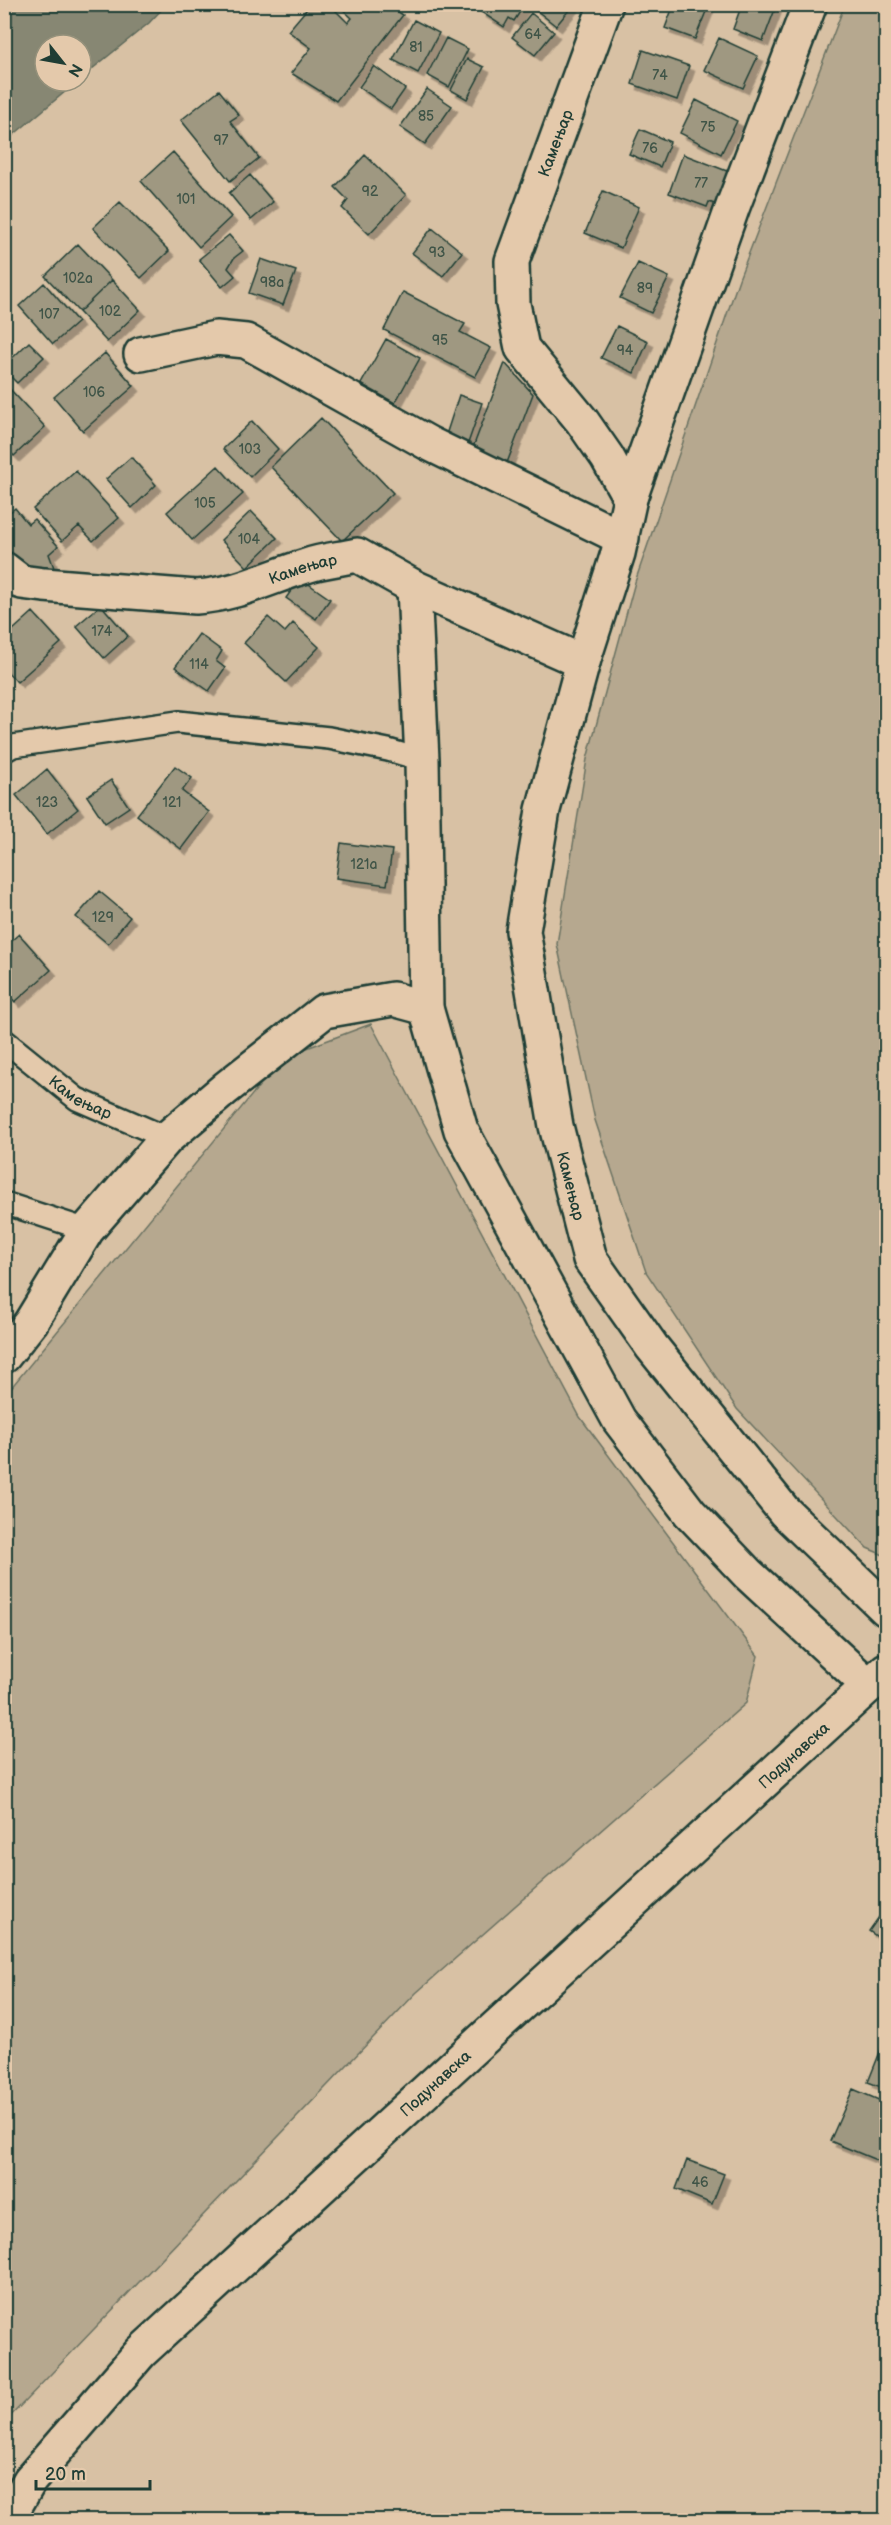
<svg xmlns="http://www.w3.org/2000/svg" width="891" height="2525" font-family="'Balsamiq Sans',sans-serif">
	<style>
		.green { fill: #b6a88f; stroke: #6a7262; stroke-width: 1.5 }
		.water { fill: #878773; stroke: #5d695a; stroke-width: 1.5 }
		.building { fill: #9f9881; stroke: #1f3d34; stroke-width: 1.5; filter: url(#shadow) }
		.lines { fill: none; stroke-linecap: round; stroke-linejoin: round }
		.service-casing { stroke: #1f3d34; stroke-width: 26 }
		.minor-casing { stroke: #1f3d34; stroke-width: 38 }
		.tertiary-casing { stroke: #1f3d34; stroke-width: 38 }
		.service { stroke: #e4c9ab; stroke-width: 21 }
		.minor { stroke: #e4c9ab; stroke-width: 33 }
		.tertiary { stroke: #e4c9ab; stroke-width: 33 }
		.labels { text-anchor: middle; stroke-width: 4.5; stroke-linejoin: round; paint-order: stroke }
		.number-label { font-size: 14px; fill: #3f5447 }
		.street-label { font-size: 16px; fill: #1f3d34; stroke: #e4c9ab }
	</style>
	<defs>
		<filter id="shadow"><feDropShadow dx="5.5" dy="5.5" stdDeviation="0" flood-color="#0004"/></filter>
	</defs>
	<rect width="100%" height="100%" fill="#d8c1a4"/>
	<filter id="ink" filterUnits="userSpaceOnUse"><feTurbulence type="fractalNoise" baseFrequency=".0167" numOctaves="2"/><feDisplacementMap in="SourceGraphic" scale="12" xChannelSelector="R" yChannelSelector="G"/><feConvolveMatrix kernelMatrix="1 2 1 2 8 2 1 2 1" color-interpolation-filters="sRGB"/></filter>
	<g filter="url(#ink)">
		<path class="green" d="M845,4l41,1v1551l-19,-8 -130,-139 -91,-137 -51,-152 -38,-176 30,-185 48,-177 104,-303z
			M371,1024l209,393 178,239 -12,47 -330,290 -411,429v-1027l278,-338z"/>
		<path class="water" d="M5,4h161v1l-17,18 -68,55v-33h-36v36h33l-73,61z"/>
		<path class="building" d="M311,4h18l19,19 4,-5 -15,-14h49l17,11 -67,86 -45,-28 20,-25 -23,-17z
			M486,4h39l-11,17 -5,-3 -5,9 -23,-15z
			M533,4h41l-18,22 -25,-20z
			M674,4h35l-14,35 -30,-11z
			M742,4h35l-14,37 -30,-12z
			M531,13l23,19 -19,23 -23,-18z
			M414,20l25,13 -21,40 -25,-13z
			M446,38l22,11 -19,38 -22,-12z
			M719,38l39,18 -15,32 -39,-18z
			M643,50l46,16 -12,34 -45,-16z
			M467,59l17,8 -17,32 -16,-9z
			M374,66l31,23 -14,20 -32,-22z
			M427,89l25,17 -27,38 -25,-17z
			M219,90l20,25 -9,6 29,37 -29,23 -49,-61z
			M696,100l41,21 -16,33 -41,-21z
			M640,129l30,13 -10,25 -31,-13z
			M173,152l58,65 -32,30 -58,-66z
			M683,154l49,19 -12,33 -11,-4 -2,5 -38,-14z
			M365,155l41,40 -37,39 -27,-26 6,-8 -13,-13z
			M250,175l23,27 -22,18 -22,-27z
			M603,191l36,16 -18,41 -36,-15z
			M120,202l49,49 -28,27 -48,-50z
			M432,228l30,24 -19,24 -31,-23z
			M229,235l14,16 -9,7 -6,10 7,8 -13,11 -23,-28z
			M78,244l34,36 -33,32 -34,-36z
			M261,259l35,12 -13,34 -34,-12z
			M638,263l31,14 -18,36 -31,-15z
			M112,280l28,30 -33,32 -28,-30z
			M44,283l34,39 -25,22 -34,-38z
			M403,292l62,32 -5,8 31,16 -16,29 -91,-47z
			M617,326l31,15 -14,32 -33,-15z
			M386,339l34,19 -25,45 -34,-19z
			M29,342l15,15 -27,26 -13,-13v-4z
			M105,353l29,33 -51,45 -29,-34z
			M505,363l28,31 -26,69 -35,-13z
			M8,387l37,40 -31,29 -10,-10v-55z
			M459,395l23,8 -16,46 -22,-8z
			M321,418l72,75 -51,48 -71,-74z
			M252,421l26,28 -28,28 -27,-28z
			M131,457l25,28 -24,23 -26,-29z
			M218,466l25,28 -51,46 -25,-28z
			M76,471l43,47 -26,23 -14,-15 -17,15 -29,-32z
			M15,508l13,16 6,-5 24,27 -9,8 8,22 -38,-7 -15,-18v-34z
			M251,511l26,27 -30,29 -26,-27z
			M300,578l30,21 -14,20 -30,-21z
			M101,605l27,31 -24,22 -28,-32z
			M33,612l28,31 -44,39 -13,-14v-30z
			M268,617l17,15 8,-9 26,24 -33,35 -42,-39z
			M199,634l23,17 -6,10 9,7 -16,23 -34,-24z
			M175,766l17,12 -10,13 27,21 -28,37 -44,-34z
			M47,769l31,40 -31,25 -31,-39z
			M111,780l18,27 -24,16 -18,-27z
			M341,843l51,7 -5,35 -51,-7z
			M99,891l31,26 -22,27 -32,-27z
			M19,934l32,36 -36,32 -11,-12v-43z
			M886,1907v36l-17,-12z
			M886,2037v52l-18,-7z
			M853,2089l33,14v46l-5,13 -51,-21z
			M687,2160l37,14 -12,30 -36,-15z"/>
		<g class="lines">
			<defs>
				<g id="service">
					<path d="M4,751l9,-5 165,-24 151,16 59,12 34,10"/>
					<path id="s1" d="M4,1040l73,59 90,39"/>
					<path d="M4,1203l83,27"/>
				</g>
				<g id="minor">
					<path d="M606,4l-94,257 1,43 9,44 60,73 25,36 23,41"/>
					<path id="s2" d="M810,4l-77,202 -103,292 -12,55 -35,109 -40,148 -20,121 33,195 34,133 62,88 132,164 102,98"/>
					<path d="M141,354l75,-16 30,3 182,102 194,95"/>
					<path id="s3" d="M4,569l17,13 23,3 152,12c42,-3 71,-19 110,-31 16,-6 34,-7 51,-11l57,32 169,75"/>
					<path d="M414,587l8,173 4,248 35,122 158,290 71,93 58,61 121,112"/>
					<path d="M4,1356l27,-34 56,-92 80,-92 59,-50 98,-77 69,-12 33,9"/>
				</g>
				<g id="tertiary">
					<path id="s4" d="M7,2520l23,-40 111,-128 745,-682"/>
				</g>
			</defs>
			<use href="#service" class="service-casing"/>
			<use href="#minor" class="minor-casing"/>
			<use href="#tertiary" class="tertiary-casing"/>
			<use href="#service" class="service"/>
			<use href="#minor" class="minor"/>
			<use href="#tertiary" class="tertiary"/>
		</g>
	</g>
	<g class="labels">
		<g class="number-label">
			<text x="533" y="39">64</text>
			<text x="416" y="52">81</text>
			<text x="660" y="80">74</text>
			<text x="426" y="121">85</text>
			<text x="708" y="132">75</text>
			<text x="221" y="145">97</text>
			<text x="650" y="153">76</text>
			<text x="701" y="188">77</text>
			<text x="370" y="196">92</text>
			<text x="186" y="204">101</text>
			<text x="437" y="257">93</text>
			<text x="78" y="283">102a</text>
			<text x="272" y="287">98a</text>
			<text x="645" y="293">89</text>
			<text x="110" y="316">102</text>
			<text x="49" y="319">107</text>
			<text x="440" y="345">95</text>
			<text x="625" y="355">94</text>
			<text x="94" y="397">106</text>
			<text x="250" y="454">103</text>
			<text x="205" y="508">105</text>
			<text x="249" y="544">104</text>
			<text x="102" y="636">174</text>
			<text x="199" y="669">114</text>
			<text x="47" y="807">123</text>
			<text x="172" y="807">121</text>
			<text x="364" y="869">121a</text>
			<text x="103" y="922">129</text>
			<text x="700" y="2187">46</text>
		</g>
		<g class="street-label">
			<text transform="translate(555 143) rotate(-69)" y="6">Камењар</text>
			<text dy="6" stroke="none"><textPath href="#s3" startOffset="308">Камењар</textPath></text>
			<text dy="6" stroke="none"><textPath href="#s1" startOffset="96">Камењар</textPath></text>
			<text dy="6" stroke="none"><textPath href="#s2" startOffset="1232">Камењар</textPath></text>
			<text dy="6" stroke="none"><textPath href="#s4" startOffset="1100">Подунавска</textPath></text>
			<text dy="6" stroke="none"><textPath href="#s4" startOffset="614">Подунавска</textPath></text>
		</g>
	</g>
	<rect width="891" height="2525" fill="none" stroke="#e4c9ab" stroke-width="24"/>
	<rect x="12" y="12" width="867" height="2501" fill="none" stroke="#1f3d34" stroke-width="2" filter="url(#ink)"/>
	<g transform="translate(63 63) rotate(121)"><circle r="28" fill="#e4c9ab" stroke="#95917b" stroke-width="1.5"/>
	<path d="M0-4.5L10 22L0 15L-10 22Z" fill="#1f3d34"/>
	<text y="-9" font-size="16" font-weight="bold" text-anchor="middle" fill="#1f3d34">N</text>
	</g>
	<path d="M36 2480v9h114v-9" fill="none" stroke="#1f3d34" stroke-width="3"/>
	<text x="45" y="2480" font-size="18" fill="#1f3d34" stroke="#e4c9ab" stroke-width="4.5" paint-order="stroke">20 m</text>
</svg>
